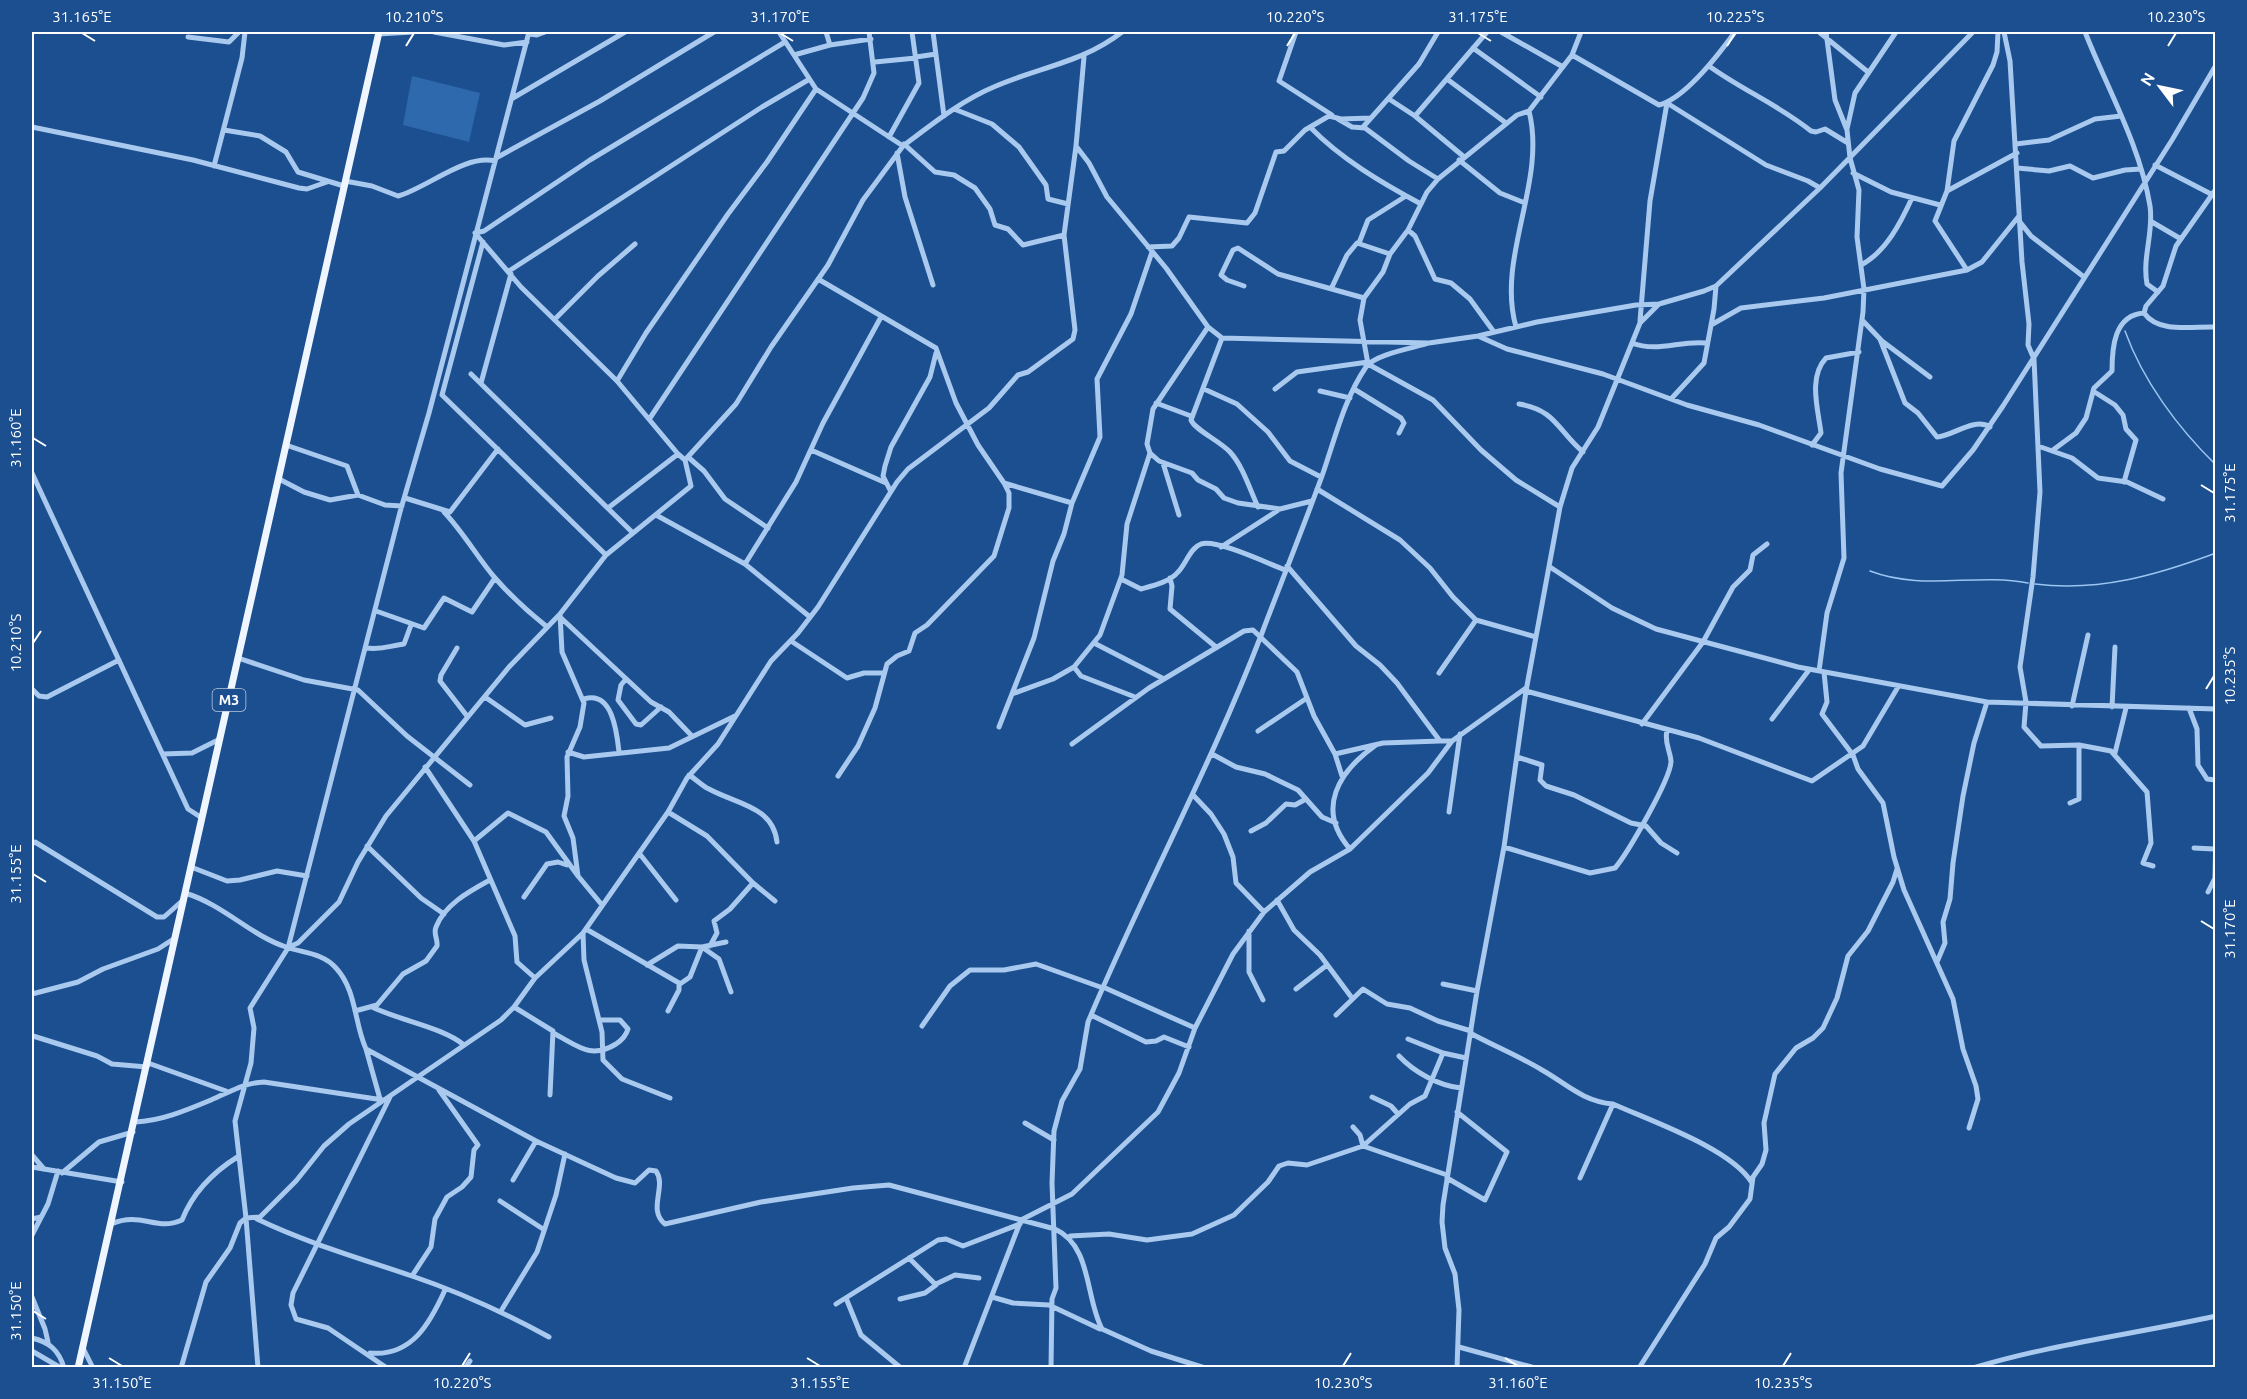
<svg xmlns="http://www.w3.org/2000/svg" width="2247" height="1399" font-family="Ubuntu,sans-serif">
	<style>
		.green { fill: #2e69ad }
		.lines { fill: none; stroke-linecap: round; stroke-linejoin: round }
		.stream { stroke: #9cc4f0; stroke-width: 1.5 }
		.minor { stroke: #a9c9ee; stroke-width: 5 }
		.major { stroke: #f0f6ff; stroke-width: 7 }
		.ticks { fill: none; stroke: #fff; stroke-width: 2 }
		.labels { text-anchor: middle; stroke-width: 5; stroke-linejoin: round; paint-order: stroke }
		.shield { fill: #1b4f8f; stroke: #bbcadd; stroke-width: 1.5 }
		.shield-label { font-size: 14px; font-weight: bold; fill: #fff }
		.neatline { fill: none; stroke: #fff; stroke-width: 2 }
		.ticks-label { font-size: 15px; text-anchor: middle; fill: #fff }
	</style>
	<rect width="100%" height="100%" fill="#1b4f8f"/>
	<path class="green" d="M412,76l68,17 -11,49 -66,-17z"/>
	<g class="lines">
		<path class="stream" d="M2125,331c18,50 53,97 91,134
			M1870,571c52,20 105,2 158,12
			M2035,584c64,8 122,-9 181,-31"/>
		<path class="minor" d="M434,32l70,13 23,-3
			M779,32l37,57 87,57c29,-22 59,-46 93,-60 44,-19 88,-24 126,-54
			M826,32l4,13
			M933,32l11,84
			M1296,32l-17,49 53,34
			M1501,32l62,35
			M1819,32l49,40
			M2004,32l6,29 12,201 7,62 -1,21 6,14 6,133 -7,85 -13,90 6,35 -2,25 17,19 38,-1 32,6 36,41 4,51 -8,20 10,3
			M2085,32c22,56 55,113 65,174 4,26 -8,51 -3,78l11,8
			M378,34l35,-2
			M529,34l8,1 8,-3
			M188,37l41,5 10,-10
			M1473,48l68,49
			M794,55l36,-10 41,-6
			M1572,55l9,-23
			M916,57l20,-3
			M875,62l41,-4
			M1709,66c33,24 70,39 102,65l5,1 9,-3 23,14
			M1447,79l59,44
			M513,98l112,-66
			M1389,99l26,17 48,40
			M1667,103l99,62 42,16 12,7
			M954,109l38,15 27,23 27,38 2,14 20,5
			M1415,116l72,-84
			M1338,119l14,8 13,1 44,33 29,18
			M32,127l161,33 106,28 8,1 20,-7
			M1310,127c31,32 72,56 111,77
			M1363,127l56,-63 19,-32
			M1847,129l8,-36 41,-61
			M224,130l36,6 26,16 12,20 46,14
			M889,137l30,-54 -7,-51
			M904,144l31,28 19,3 21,13 15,21 5,16 13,4 15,16 41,-10
			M2016,144l33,-4 46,-21 26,-3
			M1076,146l13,17 18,34 59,71 42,59 14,11 207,5 49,-7 59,-14 99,-17 23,-1 45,-13 12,-5 104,-98 153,-156
			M897,153l8,44 28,88
			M496,158l104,-57 114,-69
			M1459,160l41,33 25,10
			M2155,165l56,29
			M214,166l28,-108 3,-26
			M2017,168l32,3 21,-5 23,12 32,-8 16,-1
			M1853,173l38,19 49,13
			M345,181l27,5 26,10c29,-8 67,-42 97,-35
			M1947,191l70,-38
			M2020,222l11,14 53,41
			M2152,222l29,17
			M1408,230l7,6 20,43 16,4 19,16 24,33
			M475,233l9,-2 106,-71 195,-118
			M475,233l46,54 96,94 61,73
			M483,242l-41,153 164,160
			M1359,243l9,-23 38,-24
			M1148,247l24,-1 7,-8 10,-21 58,6 8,-10 21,-61 8,-1 21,-21 24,-14 12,3 30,-1
			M1861,265c25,-13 40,-43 51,-67
			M1967,270l-32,-49 12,-30 7,-50 39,-76 4,-13 1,-20
			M509,271l253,-164 46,-27
			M818,279l118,69 20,55 22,42 26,38 68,20
			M1244,286l-17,-6 -6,-5 12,-25 5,-2 40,26 86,24
			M1332,287l15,-32 10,-12 33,11
			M2144,313l2,-7 17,-20 13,-40 40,-57
			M2144,313c15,21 49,13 72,14
			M555,319l43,-43 37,-32
			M1640,321l10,-120 17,-98
			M1863,321l19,20 48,36
			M1711,325l30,-17 83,-10 143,-28 15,-8 37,-46
			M1208,327l-55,82 -6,35 3,9 9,8 33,12 6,7 18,9 8,9 14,5 42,6 32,-8
			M1516,327c-20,-70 31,-145 13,-216
			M1478,336l29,13 96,25 84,31 72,20 121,44 62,17 31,-36 30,-44 169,-266 44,-75
			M1222,338l-31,82c4,10 29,21 39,32 13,14 20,38 28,55
			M1880,339l25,64 13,10 19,24c16,-1 37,-20 53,-10
			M1632,343c26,10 48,-3 74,0
			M471,374l161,158
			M617,381l29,-48 82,-119 39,-52 49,-73
			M481,383l30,-109
			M1204,389l33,15 31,28 22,29 31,16
			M1275,389l22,-17 71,-10
			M1354,389l47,29 3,5 -5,10
			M1320,391l30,7
			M2093,391l22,14 8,10 3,14 10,11 -12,42
			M1671,399l33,-36 10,-54 2,-23
			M1156,403l35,13
			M1519,404c37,6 39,27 64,48
			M650,418l213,-320 11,-25 -5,-41
			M286,445l61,21 11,29
			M1812,445l9,-12c-3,-24 -13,-56 5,-75l33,-6
			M2038,446l34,12 26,20 29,4 36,17
			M811,450l75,33
			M2053,450l23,-17 10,-15 8,-30 18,-17c0,-23 2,-56 32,-58
			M688,457l16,14 21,28 43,29
			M685,460l51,-56 35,-57 57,-82 35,-65 40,-54
			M1163,463l16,52
			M32,473l156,336 14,9
			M279,479l25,13 26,8 28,-5 27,10 17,1
			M1317,489l83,51 30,28 23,29 23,23 60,17
			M890,490l-7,-14 2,-10 6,-19 39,-70 6,-24
			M405,498l45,14 48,-63
			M1560,507l-44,-27 -35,-30 -48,-50 -65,-36 -8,-44 4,-22 19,-26 7,-18 18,-24 19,-38 11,-13 79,-64 12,-4 43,-56 87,50c27,-7 60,-51 76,-73
			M444,512c20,21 33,45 51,66 16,18 32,33 51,48
			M656,515l89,49 65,53
			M1221,547l56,-36
			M745,564l51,-82 27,-59 58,-106
			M1287,566l69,80 24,19 17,18 43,58h12
			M1550,567l62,41 44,21 142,38 189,35 229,7
			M1170,578l2,8 -2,23 46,38
			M1121,579l20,10c11,-3 29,-7 37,-17 8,-8 12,-24 23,-28 16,-5 68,20 84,26
			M376,611l48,17 20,-30 28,14 23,-34
			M560,614l2,38 22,51 -4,24 -13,30 1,39 -4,20 9,22 5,38 24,29
			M560,617l91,85 18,10 22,23
			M791,641l56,37 17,-5h20
			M1094,643l70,36
			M366,648c18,2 22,-2 38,-4l7,-19
			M457,648l-16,27 -1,6 27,35
			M238,658l66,22 54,10 49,46 63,49
			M1074,667l7,9 54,21
			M1819,671l8,-58 17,-55 -3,-85 22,-161 1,-23 -7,-52 2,-47 -9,-32 -3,-28 -12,-30 -9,-68
			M1824,672l3,30 -5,12 31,41 5,14 25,34 11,54 10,33 49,109 10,50 13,37 2,13 -9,29
			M1439,673l37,-53
			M626,679l-5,6 -3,15 18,24 5,1 20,-18
			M32,689l7,7 8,1 72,-37
			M1526,691l173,47 113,43 51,-35 35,-59
			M1012,694l41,-15 21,-12 26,-32 22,-60 5,-51 23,-71
			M485,697l40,28 26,-7
			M584,699c29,-9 33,35 35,53
			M2072,706l16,-71
			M2112,707l3,-60
			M2189,708l8,21 1,36 9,14 9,1
			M1772,719l37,-49
			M1642,724l61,-82 30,-55 17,-17 3,-15 14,-11
			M999,727l35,-89 19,-77 11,-27 8,-31 28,-66 -3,-58 34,-65 21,-62
			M1258,731l49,-33
			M1072,744l77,-56 95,-57 9,-1 44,42 17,44 21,38 7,22
			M568,752l16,5 85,-9 66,-32
			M2115,753l11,-45
			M163,754l29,-1 28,-14
			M1212,754l24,13 29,7 33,16 24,27 14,6
			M1335,754l48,-11 57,-2
			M1517,757l25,8 -2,15 6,6 28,9 57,28 15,3 15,17 16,10
			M425,767l49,74 41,95 2,26 18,16
			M689,775c7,4 13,11 20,14 27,15 64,17 68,53
			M838,776l20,-30 17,-38 12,-44 10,-8 12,-5 6,-18 12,-8 67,-69 15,-48v-15l-5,-10
			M1193,795l18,19 13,20 9,23 3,26 28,29
			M2070,803l9,-4v-54
			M668,812l39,24 46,47 22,18
			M1449,812l11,-78
			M1251,831l15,-8 20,-19 9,1 11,-6
			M474,841l34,-28 38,19 32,44
			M32,844l3,-2 122,75h7l18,-16
			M367,846l54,52 23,16
			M1504,847l86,26 25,-5c12,-14 56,-89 56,-107 -1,-11 -7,-18 -4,-31
			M2194,848l20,1
			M1350,849c-35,-40 -11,-78 26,-104
			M639,853l37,47
			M191,867l36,14 13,-1 37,-9 30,5
			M2208,892l7,-14 1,-47
			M185,893c39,12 65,42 101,54 17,6 37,6 50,21 21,23 18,55 30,81l170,92 80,37 19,5 14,-13 7,1c11,15 -9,39 9,53l96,-22 92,-14 36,-3 166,44c37,17 30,68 47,100l49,22 54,17
			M524,897l23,-33 11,-2 9,3
			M1277,900l17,30 26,25 32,43
			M586,929l93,54v7l-11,21
			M1249,931v41l14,28
			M583,933l1,27 18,72 1,28 19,19 48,19
			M710,946l7,-13 -3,-12 16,-12 23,-26
			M289,947l9,-4 41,-41 19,-40 28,-46 123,-149 51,-53 46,-59 85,-69 -6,-26 -7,-6 -70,54
			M1937,962l8,-19 -2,-21 7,-23 3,-36 10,-67 11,-53 13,-41
			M647,965l31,-19 24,1 24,-5
			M680,984l10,-7 12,-30 17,12 12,33
			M1443,984l34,7
			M1103,987l92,41
			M1296,989l31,-24
			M32,994l46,-12 25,-13 55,-20 17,-11
			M372,1007c29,14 70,20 92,38
			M514,1007l39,24 -3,64
			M355,1011l22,-6 26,-31 23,-13 11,-15c1,-7 -4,-12 -1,-19 9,-23 34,-36 54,-47
			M1091,1015l55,27 10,-1 8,-4 25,10
			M1336,1015l27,-26 24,15 23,4 28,13 33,10
			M922,1026l28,-40 20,-16h34l32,-6 67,24
			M553,1033c24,12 37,27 63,11 6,-4 10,-8 12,-15l-8,-9h-20
			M1470,1033c24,13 49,23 72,37 25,14 40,31 71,34 38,17 119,45 139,79
			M33,1036l64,20 15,8 35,3
			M1408,1039l35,14 23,5
			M366,1049l14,50
			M1399,1056c15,16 40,30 62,32
			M148,1063l78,28
			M1372,1097l19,9 7,8
			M135,1122c26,-1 52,-12 76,-22 19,-8 32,-17 53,-18l119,18
			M1025,1123l29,17
			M1353,1127l7,8 3,11 47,-42 15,-8 18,-43
			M32,1155l12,14
			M32,1167l90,15
			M62,1173l37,-31 34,-10
			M1447,1178l38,22 22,-48 -50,-40
			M1580,1178l33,-74
			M513,1180l23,-39
			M500,1201l43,28
			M246,1218l14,-1 36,-36 28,-35 25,-22 152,-104 13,-13 21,-29 48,-45 85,-121 19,-34 31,-34 53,-83 27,-28 20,-26 79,-125 11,-13 81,-61 29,-33 10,-3 45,-33 2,-9 -11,-95 12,-89 8,-89
			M32,1219l9,-2
			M257,1219c50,24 102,39 155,57 47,16 93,37 137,61
			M111,1224c31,-13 45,8 71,-4 11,-28 31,-48 57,-64
			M32,1235l16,-31 10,-33
			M1070,1236l39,-2 38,6 45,-6 42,-19 34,-33 11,-16 9,-3 19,2 56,-19 84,29
			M412,1276l19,-29 4,-28 12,-22 15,-10 9,-10 3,-27 4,-5 -39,-55
			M936,1284l19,-9 24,3
			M32,1297l13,32 3,13
			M992,1297l21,6 36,2 51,24
			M846,1298l15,37 40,33
			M900,1299l25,-6 11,-8 -27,-27
			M836,1304l102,-64 8,-1 17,7 57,-22
			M501,1311l36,-59 19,-57 9,-41
			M32,1338c17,4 27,12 32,30
			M1459,1347l76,21
			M83,1348l10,20
			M32,1351l29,17
			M370,1353c42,4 60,-30 75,-63
			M181,1368l25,-86 24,-34 10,-25 6,-5
			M258,1368l-12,-150 -11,-97 16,-58 3,-35 -4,-20 38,-60 112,-436 29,-99 100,-381
			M387,1368l-59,-40 -32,-9 -5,-14 2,-12 98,-198
			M465,1368l5,-7
			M964,1368l57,-148 51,-26 86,-82 21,-39 16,-45 38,-74 31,-42 46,-40 40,-23 78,-76 24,-32 74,-53
			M1051,1368l1,-69 4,-11 -4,-105 2,-52 8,-30 18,-32 8,-47c55,-131 123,-256 174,-389 20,-53 41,-105 60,-157 13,-37 22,-77 44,-109 9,-13 48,-19 63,-24
			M1457,1368l2,-58 -4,-36 -10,-26 -3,-26 1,-17 34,-214 27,-144 22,-156 34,-184 12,-39 26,-41 42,-104 18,-18
			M1639,1368l66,-104 11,-26 13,-11 21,-28 3,-22 9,-13 4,-14 -2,-27 11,-49 21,-26 17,-10 10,-10 14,-30 11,-42 20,-25 25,-49 4,-13
			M1973,1368c79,-24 162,-34 243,-52"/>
		<path class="major" d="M78,1368l301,-1336"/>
	</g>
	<path class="ticks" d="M82,33l13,8M780,33l13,8M1478,33l13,8M406,46l8,-13M1287,46l8,-13M1727,46l8,-13M2168,46l8,-13M33,438l13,8M2201,485l13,8M33,643l8,-12M2206,689l8,-13M33,874l13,8M2201,921l13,8M33,1311l13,8M109,1358l13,8M807,1358l13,8M1505,1358l13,8M462,1366l8,-13M1343,1366l8,-13M1783,1366l8,-13"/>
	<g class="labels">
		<rect class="shield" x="212.5" y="689" width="33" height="22" rx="4.5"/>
		<g class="shield-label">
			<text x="229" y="705">M3</text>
		</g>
	</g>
	<rect width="2247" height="1399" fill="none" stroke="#1b4f8f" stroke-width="66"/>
	<g transform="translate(2160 87) rotate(302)" stroke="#1b4f8f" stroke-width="4.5" paint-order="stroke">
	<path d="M0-4.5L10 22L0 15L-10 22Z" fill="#ffffff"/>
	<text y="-9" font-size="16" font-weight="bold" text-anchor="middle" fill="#ffffff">N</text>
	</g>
	<rect x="33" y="33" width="2181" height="1333" class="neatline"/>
	<g class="ticks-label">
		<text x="82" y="22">31.165°E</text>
		<text x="414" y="22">10.210°S</text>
		<text x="780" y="22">31.170°E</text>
		<text x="1295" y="22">10.220°S</text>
		<text x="1478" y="22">31.175°E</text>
		<text x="1735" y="22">10.225°S</text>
		<text x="2176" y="22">10.230°S</text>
		<text transform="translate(16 438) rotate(-90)" y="5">31.160°E</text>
		<text transform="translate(2230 493) rotate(-90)" y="5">31.175°E</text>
		<text transform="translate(16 643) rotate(-90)" y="5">10.210°S</text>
		<text transform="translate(2230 676) rotate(-90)" y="5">10.235°S</text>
		<text transform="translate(16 874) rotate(-90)" y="5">31.155°E</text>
		<text transform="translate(2230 929) rotate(-90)" y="5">31.170°E</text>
		<text transform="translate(16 1311) rotate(-90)" y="5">31.150°E</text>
		<text x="122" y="1388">31.150°E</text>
		<text x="462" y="1388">10.220°S</text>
		<text x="820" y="1388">31.155°E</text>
		<text x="1343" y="1388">10.230°S</text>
		<text x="1518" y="1388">31.160°E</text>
		<text x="1783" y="1388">10.235°S</text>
	</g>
</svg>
